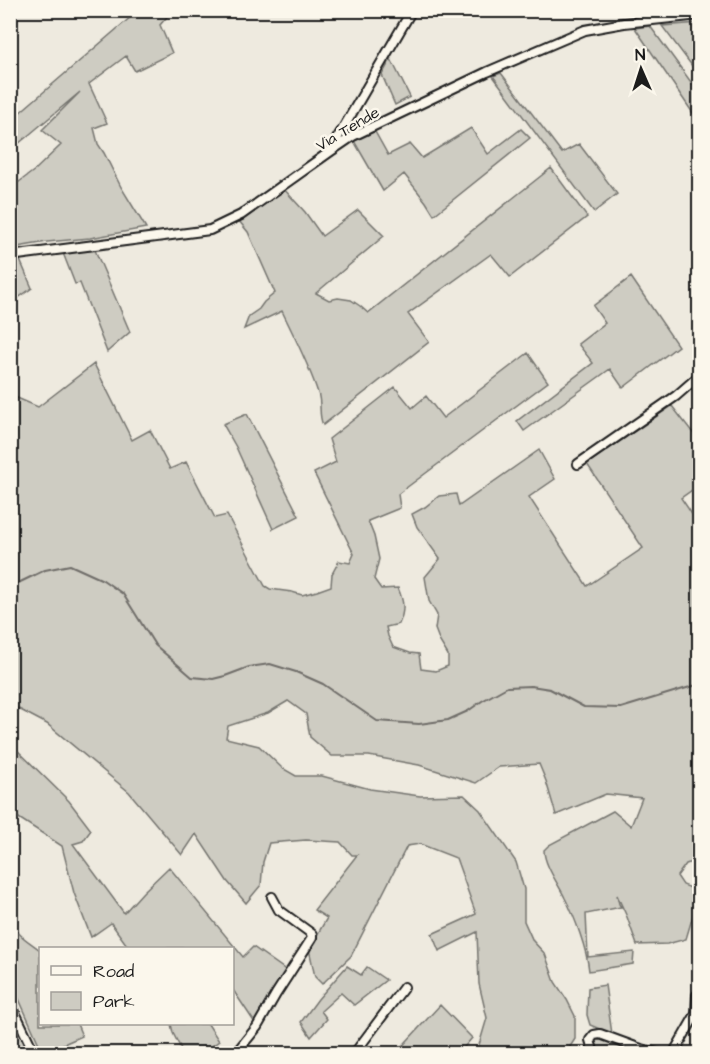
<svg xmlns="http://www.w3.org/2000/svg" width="710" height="1064" font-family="'Architects Daughter',sans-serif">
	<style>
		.green { fill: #ceccc2; stroke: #75746f; stroke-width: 1.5 }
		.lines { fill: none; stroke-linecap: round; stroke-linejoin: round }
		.stream { stroke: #6f6d69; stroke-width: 2 }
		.street-casing { stroke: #1c1c1c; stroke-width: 12 }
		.street { stroke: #fbf7ec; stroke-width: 8 }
		.labels { text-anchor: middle; stroke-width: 5; stroke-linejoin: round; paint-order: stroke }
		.street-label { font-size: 16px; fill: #1c1c1c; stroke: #fbf7ec }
	</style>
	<rect width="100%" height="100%" fill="#eeeadf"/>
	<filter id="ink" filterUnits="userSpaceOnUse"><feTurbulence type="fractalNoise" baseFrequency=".0167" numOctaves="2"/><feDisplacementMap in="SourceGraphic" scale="12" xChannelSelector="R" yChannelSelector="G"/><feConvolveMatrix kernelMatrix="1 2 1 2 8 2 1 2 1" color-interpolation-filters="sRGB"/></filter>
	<g filter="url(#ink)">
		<path class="green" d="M139,10l33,1 -12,14 12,28 -37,18 -9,-15 -37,28 18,39 -13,5 4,16 6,9 17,34 25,41 -56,10 -43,4 -36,6v-60l24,-18 26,-25 -19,-15 38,-38 -69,58v-30z
			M699,23h1l-1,52 -37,-49z
			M650,26l49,67v29l-64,-94z
			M391,59l19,38 -15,8 -13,-30z
			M501,73l61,80 17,-9 38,50 -23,18 -101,-136z
			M471,128l17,26 33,-25 9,9 -96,77 -8,-13 -22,-28 -21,17 -29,-50 20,-11 14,25 22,-11 12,14z
			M551,168l36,49 -77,60 -19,-23 -83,60 21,28 -106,83c-5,-10 -1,-21 -5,-32 -9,-28 -23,-55 -36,-82l-38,18 5,-13 10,-7 5,-7 11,-9 -27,-61 -9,-11 43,-34 23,25 17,24 36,-26 26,26 -68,57 13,7 9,-2 13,2 9,6 8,7z
			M95,250l35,82 -23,20 -27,-69 -5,1 -12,-31z
			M11,260h9l12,28 -21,15z
			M631,277l47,69 -55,42 -13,-19 -86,62 -7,-10 76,-58 -15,-19 27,-21 -12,-17z
			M528,353l20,29 -150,112 2,14 -32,13 6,15 5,23 -5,20 7,10 17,-1c6,14 7,22 1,36l-13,3 2,9 5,11 17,6 9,1 2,15 15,2 12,-5v-11l-8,-13 -5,-13 2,-14 -8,-14 -4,-24 15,-18 -23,-32 -5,-13 13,-7 14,-11 17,-2 3,12 80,-56 16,29 -26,18 58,89 56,-38 -56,-84 85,-58 28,36 -1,43 -18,13 19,28 -1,334 -13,4 -9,12 6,9 16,6 1,17 -6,4 -8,27 -19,5 -30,1 -10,-28 -10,-22 2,9 2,3 -35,7 2,43 46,-5 -1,12 -44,7c-2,-21 -14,-54 -24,-73 -6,-13 -21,-33 -21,-48l5,-5 64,-34 18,15 11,-28 -36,-4 -50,21 -10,-34 -7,-17 -40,3 -23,16 -57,-18 -50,-9h-37l-22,-19 -4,-23 -18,-13 -20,12 -40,13 -2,12 33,8 23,22 14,8h26l48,13 50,7 44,-1 16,15 36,52 8,27v32l9,20 12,13 10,28 12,18 8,16v23l-9,14h-80l-7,-8 8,-27 -8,-34 -2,-52 -38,19 -7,-17 44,-20 -20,-56 -36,-14 -13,2 -56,110 -29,28 -7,-7 -6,-28 18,-31 -13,-8 43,-55h-5l-12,-13 -34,-2 -37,3 -6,19 -2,23 -15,18 -19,-22 -31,-47 -14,21 -53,-63 -82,-68 -36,-19 -1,-310 28,12 56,-43 38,76 18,-10 20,39 16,-7 29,56 12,-3 38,71 5,3 22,3 10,3 15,-4 14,-5 1,-12 7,-13 11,2 4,-9 -40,-81 22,-11 -7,-23 66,-52 17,21 14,-12 17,22z
			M247,414l52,102 -26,13 -37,-82 -13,-23z
			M10,743l59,58 22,29 -8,11 -10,3 51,69 19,-21 26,-25 74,90 10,-10 34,24 -32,52 -22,-33 -1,-42h-103l-18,-25 -20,14 -17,-44 -12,-47 -51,-33z
			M10,918c7,18 16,21 30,32v74h37l5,12 -39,17 -32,-72z
			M347,966l14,9 6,-8 19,13 -32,25 -13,-12 -20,18 6,8 -16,18 -10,-15 17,-23z
			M605,985l7,49 -22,-9 -3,-10 1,-27z
			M10,1002l25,51h-24z
			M440,1005l32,33 -13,15h-63z
			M171,1024h37l11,17 -17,12h-19l-10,-20z
			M603,1037l48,16h-52l-5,-12 3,-3z"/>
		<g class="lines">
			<path class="stream" d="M10,587l35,-17 25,-5 33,15 20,14 32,51 37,32 21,2 12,-3 24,-9 21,-3 26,8 27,12 54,37 42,3 29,-4 20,-9 14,-10 25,-14 24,-1 19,3 34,18 37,1 79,-24"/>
			<defs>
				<path id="street" d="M331,149l81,-139
					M10,256l200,-26 31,-15 90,-64 22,-15 134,-64 98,-42 39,-7 76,-8
					M578,464l98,-68 24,-21
					M10,1002l25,52
					M235,1054l22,-27 19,-33 36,-56v-4l-33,-24 -7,-13
					M354,1054l50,-67
					M594,1054l-4,-14 4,-5 6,-1 41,15 21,5
					M673,1054l23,-40 1,-19 3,-4"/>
			</defs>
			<use href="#street" class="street-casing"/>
			<use href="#street" class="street"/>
		</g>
	</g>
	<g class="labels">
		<g class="street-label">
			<text transform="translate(347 128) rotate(-31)" y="6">Via Tende</text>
		</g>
	</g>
	<rect width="710" height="1064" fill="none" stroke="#fbf7ec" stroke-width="36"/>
	<rect x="18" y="18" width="674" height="1028" fill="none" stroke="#1c1c1c" stroke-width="2" filter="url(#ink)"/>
	<rect x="39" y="947" width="195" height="78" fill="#fbf7ec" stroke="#a29f99" stroke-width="1.5"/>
	<rect x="51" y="966" width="30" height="9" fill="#fbf7ec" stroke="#a29f99" stroke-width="1.5"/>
	<text x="93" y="977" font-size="18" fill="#1c1c1c">Road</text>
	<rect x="51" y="992" width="30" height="18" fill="#ceccc2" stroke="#a29f99" stroke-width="1.5"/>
	<text x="93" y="1007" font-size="18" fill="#1c1c1c">Park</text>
	<g transform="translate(641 69) rotate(357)" stroke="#fbf7ec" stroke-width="4.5" paint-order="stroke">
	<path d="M0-4.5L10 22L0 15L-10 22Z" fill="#1c1c1c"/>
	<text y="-9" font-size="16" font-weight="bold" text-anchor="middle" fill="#1c1c1c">N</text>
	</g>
</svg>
